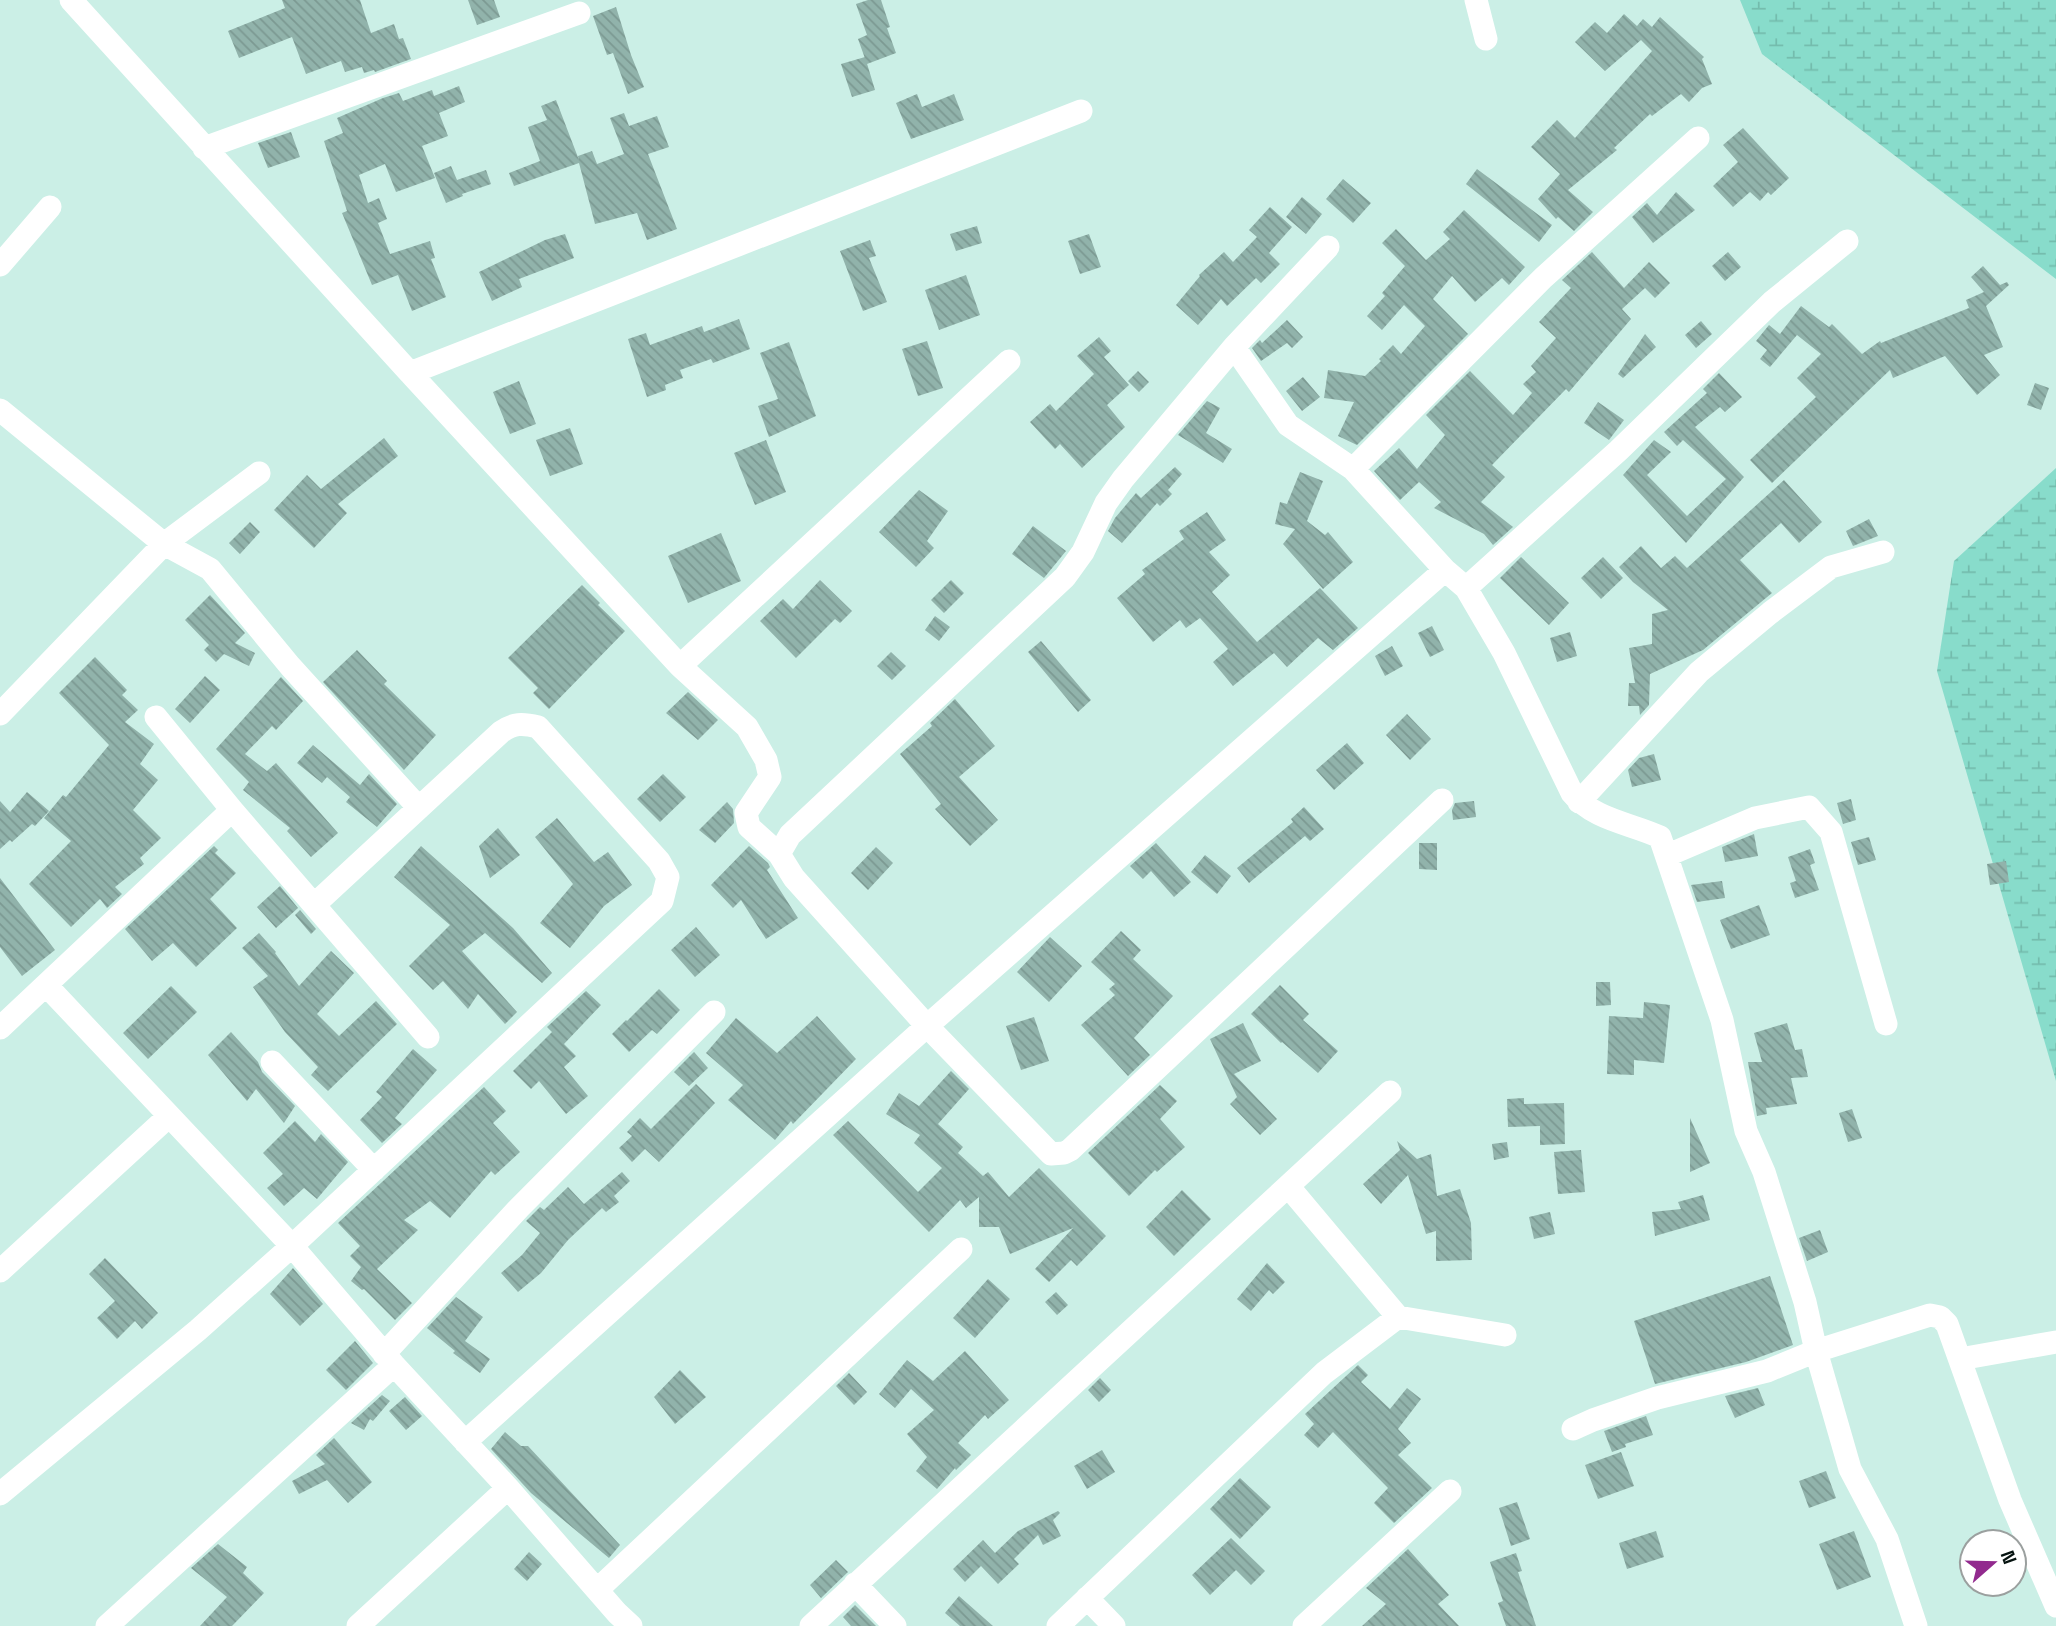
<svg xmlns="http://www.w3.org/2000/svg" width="2056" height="1626" font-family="'Space Grotesk',sans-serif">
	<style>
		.wetland { fill: url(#wetland-marsh) }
		.building { fill: url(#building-back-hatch) }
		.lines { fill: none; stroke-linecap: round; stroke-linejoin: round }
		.minor { stroke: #fff; stroke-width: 23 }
	</style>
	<defs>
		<pattern id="wetland-marsh" width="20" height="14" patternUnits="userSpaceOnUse" patternTransform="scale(1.75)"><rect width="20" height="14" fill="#88dccb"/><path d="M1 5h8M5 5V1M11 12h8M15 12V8" fill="none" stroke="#74bcad"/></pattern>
		<pattern id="building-back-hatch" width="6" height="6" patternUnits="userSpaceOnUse" patternTransform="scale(1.75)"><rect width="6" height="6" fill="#91b3ab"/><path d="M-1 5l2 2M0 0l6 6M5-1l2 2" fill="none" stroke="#7c9992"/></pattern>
	</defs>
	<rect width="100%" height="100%" fill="#cbefe6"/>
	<path class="wetland" d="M1740,0h316v279l-294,-225z
		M2056,468v613l-119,-410 17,-110z"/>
	<path class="building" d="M282,0h78l11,33 23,-9 5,15 4,-1 8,21 -36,13 -1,-2 -10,3 -2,-6 -17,5 -4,-11 -35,13 -14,-37 -53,21 -11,-27 57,-23z
		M468,0h26l6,17 -23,8z
		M868,0h13l9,27 -3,1 9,25 -29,11 -9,-25 9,-4 -11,-31z
		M616,7l15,48 13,32 -16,7 -15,-41 -6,2 -14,-39z
		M1624,14l13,12 6,-7 9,8 8,-10 44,40 -2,2 10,25 -10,4 -13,14 -8,-8 -29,22 -2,-2 -36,34 3,2 -49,40 25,22 -19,19 -16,-14 -2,2 -18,-20 22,-25 -29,-27 26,-27 18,18 77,-87 -11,-11 -36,31 -30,-29 20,-20 12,11z
		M865,57l10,33 -23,7 -11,-33z
		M459,86l6,16 -26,11 9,23 -26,10 13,32 -39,14 -11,-28 -26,11 9,28 11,-5 8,21 -9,4 12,31 40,-13 5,17 -4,1 15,38 -34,14 -14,-36 -26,10 -30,-72 5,-2 -23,-70 19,-8 -6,-15 46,-20 16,-5 4,8 29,-11 2,6z
		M917,94l5,13 32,-13 10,26 -53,19 -15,-36z
		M556,100l23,60 -1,-4 14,-5 5,13 27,-10 -14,-36 14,-5 5,13 28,-10 12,31 -21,7 29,75 -30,11 -10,-27 -42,11 -16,-61 -65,23 -5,-13 31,-12 -12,-34 19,-7 -6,-14z
		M1743,128l46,50 -18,17 -3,-3 -8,9 -10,-9 -17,15 -20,-21 25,-24 -15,-17z
		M291,132l9,25 -32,11 -10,-25z
		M451,166l6,14 29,-10 5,14 -29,10 1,2 -17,7 -12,-30z
		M1477,169l75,56 -13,17 -73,-58z
		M1343,179l28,24 -18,20 -27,-24z
		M1676,192l19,18 -42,33 -21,-26 15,-14 10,12z
		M1302,197l20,17 -16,20 -20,-17z
		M1270,207l22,20 -23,26 11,11 -19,19 -5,-5 -29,28 -6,-7 -23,26 -22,-20 24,-29 -1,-1 25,-23 9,10 24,-25 -8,-7z
		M1464,210l61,57 -16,18 -7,-7 -27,24 -23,-26 -19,23 35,35 -111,111 -19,-9 16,-34 -30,-4 4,-28 37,6 16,-15 -2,-2 14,-14 8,9 24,-28 -21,-21 -22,25 -15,-14 18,-20 -3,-3 23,-27 -23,-23 14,-14 30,31 24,-21 -7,-7z
		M977,226l5,17 -26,8 -6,-17z
		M565,234l9,24 -55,21 3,8 -30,14 -13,-29 66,-32z
		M1089,234l12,33 -21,7 -12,-33z
		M870,240l6,16 -7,2 18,44 -24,9 -23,-60z
		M1592,252l32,36 25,-26 21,21 -15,15 -10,-10 -23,21 9,10 -62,73 -3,-3 -74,76 13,12 -24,25 32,25 -20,18 -9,-11 -50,-26 7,-6 -22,-20 -19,18 -26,-29 25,-23 18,21 28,-34 -19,-20 44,-44 43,44 19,-22 -9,-9 13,-12 -5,-6 25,-28 -17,-16 32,-34 -9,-8z
		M1728,252l13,15 -16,14 -13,-15z
		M1983,266l17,19 7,-3 2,3 -23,21 17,41 -19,8 16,20 -23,20 -32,-39 -52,22 -3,-8 -118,113 -22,-23 66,-63 -19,-19 24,-24 -24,-19 -27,32 -10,-8 7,-9 -11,-9 13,-16 11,9 21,-28 28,21 3,-3 30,30 18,-13 1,2 88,-35 -3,-8 18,-8 -13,-15z
		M966,275l14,40 -41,15 -14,-40z
		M739,319l11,30 -37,14 -2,-4 -31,11 3,8 -18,7 1,5 -19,7 -19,-58 18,-6 4,12 52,-19 2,6z
		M1287,320l16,17 -11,11 -5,-5 -26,18 -9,-13 8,-8 2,3z
		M1701,321l11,13 -16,14 -11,-13z
		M1645,334l11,13 -33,31 -5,-4z
		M1099,337l12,14 -7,6 25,28 -22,20 18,22 -43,41 -22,-24 -5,5 -25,-27 20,-18 6,7 38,-37 -17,-18z
		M927,341l16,47 -25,8 -16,-47z
		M789,342l27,74 -47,21 -11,-31 20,-7 -18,-46z
		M1138,371l11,11 -10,10 -11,-11z
		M1719,373l23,24 -17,15 -5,-5 -25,20 49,50 -58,66 -63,-68 31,-35 17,12 -24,23 40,41 39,-37 -43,-39 -6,6 -13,-14 43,-39 -4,-4z
		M1303,377l17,20 -18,14 -16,-20z
		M519,381l17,43 -26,10 -17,-42z
		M2035,383l14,5 -8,22 -14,-5z
		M1207,401l13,7 -14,25 26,16 -9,14 -45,-28z
		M1598,402l26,18 -15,20 -25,-17z
		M570,428l13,36 -33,12 -14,-36z
		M384,438l14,18 -60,48 9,9 -33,35 -40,-38 33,-35 14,14z
		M766,440l20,52 -31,13 -21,-52z
		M1175,467l7,7 -14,16 4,4 -12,12 -3,-3 -35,40 -14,-12 7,-13 21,-25 5,5z
		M1300,472l23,9 -16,40 18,14 3,-3 25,30 -30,27 -40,-45 12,-15 -20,-5 5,-22 7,2z
		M1784,480l38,42 -23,21 -18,-20 -41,37 32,33 -69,57 -53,24 -1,31 -9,10 -1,-9h-11l1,-23h6l-6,-35 23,-4v-30l16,-4 -35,-28 -14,-15 22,-21 20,22 14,-12 12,12z
		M919,490l29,21 -21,30 7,7 -18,19 -37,-35z
		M1207,512l19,28 -17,12 21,23 -18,17 45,50 63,-54 38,40 -25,22 -15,-12 -31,29 -13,-14 -41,33 -20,-24 15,-13 -28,-31 -14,10 -6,-8 -27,22 -36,-44 28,-24 -3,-4 42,-31 -5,-8z
		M1869,519l9,17 -25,10 -7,-15z
		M250,522l10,10 -20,22 -11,-11z
		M1033,526l33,25 -22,27 -32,-24z
		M721,533l20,48 -53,22 -20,-47z
		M1521,557l48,46 -20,22 -49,-47z
		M1603,557l20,21 -22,21 -20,-21z
		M820,580l32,31 -12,12 -5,-4 -39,39 -36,-37 23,-22 10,10z
		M951,580l13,13 -20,20 -13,-13z
		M582,585l18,18 -2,2 27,26 -76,78 -16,-16 5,-5 -30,-30z
		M210,595l35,38 -10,10 20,10 -6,13 -25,-12 -8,8 -12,-12 5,-5 -24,-25z
		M935,616l15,11 -11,14 -14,-11z
		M1432,626l12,24 -14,7 -12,-24z
		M1570,632l7,24 -20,6 -7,-24z
		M1041,641l50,59 -13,12 -50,-60z
		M1392,646l11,20 -18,10 -10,-20z
		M357,650l30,31 -3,3 52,51 -32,35 -81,-88z
		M891,652l15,14 -14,14 -15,-14z
		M95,657l32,33 -5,5 16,15 -13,12 29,22 -14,20 18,16 -25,30 28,28 -21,20 4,6 -29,23 7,7 -15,14 -7,-9 -29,28 -42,-43 42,-43 -27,-23 19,-23 3,2 43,-52 -50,-52z
		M205,676l15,14 -30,33 -15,-14z
		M281,677l22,24 -27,29 -4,-4 -27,28 22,17 9,-8 62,70 -27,24 -24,-26 3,-3 -47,-38 6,-8 -33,-33z
		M688,692l30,28 -20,20 -32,-27z
		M955,699l40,47 -36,31 39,43 -28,26 -35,-37 6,-5 -41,-50 32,-28 -2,-3z
		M1407,714l24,25 -21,21 -24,-25z
		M1347,743l17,20 -30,27 -18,-20z
		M313,745l47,40 9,-11 28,30 -20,23 -31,-25 4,-5 -23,-20 -5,6 -25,-20z
		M1654,754l7,26 -29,7 -4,-17 11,-12z
		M663,774l23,23 -26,25 -23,-23z
		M27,792l22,19 -14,15 -3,-2 -20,18 -2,-2 -10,9v-48l10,11z
		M1851,799l5,21 -13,4 -6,-21z
		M1474,801l2,16 -23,3 -1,-10 3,-7z
		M727,802l6,7 1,14 -19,20 -16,-13z
		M1304,807l20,22 -14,12 -5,-5 -56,47 -12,-15 56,-46 -2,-3z
		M557,818l37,44 14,-10 24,33 -28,21 -34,42 -30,-25 33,-39 -38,-47z
		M498,828l22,27 -30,23 -11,-32z
		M1754,834l4,22 -33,6 -3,-15z
		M1869,837l7,23 -18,5 -7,-23z
		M1156,843l35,39 -17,15 -23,-26 -8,8 -13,-13z
		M1419,843h18v27l-18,-1z
		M214,846l4,4 -3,3 21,20 -26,26 27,29 -41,39 -23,-24 -21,18 -27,-32z
		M421,846l92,82 39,45 -10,10 -57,-50 -23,18 55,61 -12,12 -27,-30 -10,15 -25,-28 -10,9 -24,-24 41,-41 -56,-48z
		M749,846l19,17 2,4 -3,3 31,48 -32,21 -25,-39 -8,8 -22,-23z
		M876,847l17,16 -25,27 -17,-17z
		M1810,849l5,14 -5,2 9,25 -24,8 -5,-15 6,-2 -8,-24z
		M1205,855l26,21 -14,18 -26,-22z
		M2006,861l3,21 -19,3 -3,-21z
		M0,878l55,72 -33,26 -22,-29z
		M1722,881l3,17 -28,4 -6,-17z
		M280,886l18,22 -22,20 -19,-21z
		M1759,905l11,30 -39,14 -11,-29z
		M300,910l16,19 -5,5 -16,-19z
		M696,927l24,28 -25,22 -24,-27z
		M1121,931l20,19 -8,9 40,37 -39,42 16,17 -22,21 -47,-51 34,-30 -6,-6 6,-5 -24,-22z
		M259,933l17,19 -1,1 24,33 32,-35 23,22 -37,41 22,22 37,-35 21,23 -69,67 -17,-16 7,-8 -33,-35 -32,-45 15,-11 -26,-28z
		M1050,937l32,29 -33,36 -32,-30z
		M1596,982h14l1,23 -15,1z
		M1280,985l29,29 -6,6 35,31 -20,22 -36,-31 -1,1 -30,-29z
		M171,986l26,26 -49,47 -25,-26z
		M659,989l21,21 -23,24 -5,-4 -23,22 -17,-18 14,-14 1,1z
		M586,991l15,14 -37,39 12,12 -12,11 24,29 -22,18 -27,-33 -8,8 -18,-18 39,-39 -5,-5z
		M1644,1002l26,3 -6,58 -30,-3v15l-27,-1 2,-58 34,2z
		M817,1016l39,43 -63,65 -2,-3 -16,19 -47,-40 15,-15 -37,-32 30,-35 41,35z
		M1034,1017l15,44 -28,9 -15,-44z
		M1243,1023l18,38 -27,13 43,45 -17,16 -30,-31 7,-7 -27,-58z
		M1787,1023l8,27 7,-1 6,28 -17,1 6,26 -31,4 1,6 -10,2 -9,-54h14l-8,-29z
		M231,1032l27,30 4,10 33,34 -11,17 -28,-34 -9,12 -39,-46z
		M413,1049l24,21 -42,48 7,6 -20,19 -22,-23 22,-23 -6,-5z
		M694,1052l14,16 -19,18 -15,-14z
		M951,1071l18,18 -31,35 25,23 -5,6 25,23 5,-4 21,25 30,-29 67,68 -29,30 -6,-6 -22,22 -14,-13 38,-41 -63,26 -11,-27h-20v-30l-13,11 -6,-8 -31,32 -96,-97 15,-14 70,71 24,-24 -28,-25 6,-8 -34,-21 13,-21 20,13z
		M696,1084l19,19 -56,59 -14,-13 -13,13 -13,-14 13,-12 -5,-4 13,-14 11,11z
		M1160,1085l17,16 -17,18 25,28 -28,25 -2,-2 -26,26 -41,-43z
		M484,1087l22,24 -13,12 27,29 -25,23 -4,-4 -41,47 -20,-17 -26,19 14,10 -41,39 35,34 -17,17 -31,-31 -2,1 -11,-9 10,-14 -11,-11 10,-10 -22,-23z
		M1524,1098v6l40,-1 1,41 -25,1v-19l-32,1 -1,-28z
		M1852,1109l10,29 -14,4 -9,-29z
		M1690,1118l20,45 -20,9z
		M295,1121l20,21 6,-8 27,28 -31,37 -13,-11 -20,18 -17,-18 16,-14 -20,-21z
		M1397,1141l20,18 14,-5 6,42 23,-7 11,34 1,37 -36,1v-30l-10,3 -18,-59 -27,29 -18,-20 37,-34z
		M1507,1142l2,15 -15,3 -2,-16z
		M1581,1150l4,42 -27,2 -4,-42z
		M622,1172l8,9 -16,15 5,6 -13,10 -4,-4 -34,32 -27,33 -23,19 -17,-19 21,-18 18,-22 -14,-12 14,-14 4,3 24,-23 16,17z
		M1182,1190l29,29 -37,37 -28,-29z
		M1703,1195l7,25 -55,16 -3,-24 29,-3 -3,-7z
		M1550,1212l5,22 -21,5 -5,-22z
		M1820,1230l8,22 -21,9 -8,-23z
		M105,1258l53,55 -16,16 -7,-8 -18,18 -20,-21 18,-17 -26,-27z
		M1267,1263l18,19 -12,12 -4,-4 -18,21 -14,-12z
		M293,1268l30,36 -23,22 -30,-32z
		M1770,1276l23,69 -47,17 -91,22 -21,-63z
		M988,1279l22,20 -35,39 -22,-20z
		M1056,1292l12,13 -11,10 -12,-13z
		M456,1297l27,20 -18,24 25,18 -10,14 -27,-20 2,-2 -28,-23z
		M355,1341l18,22 -27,27 -20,-20z
		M965,1351l44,49 -21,19 -3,-4 -27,28 13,12 -15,15 -1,-2 -18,21 -21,-18 11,-14 -20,-23 27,-24 -23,-21 -16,19 -16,-14 28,-34 26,21z
		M1358,1365l10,10 -7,7 29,27 17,-21 14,11 -23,30 13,14 -13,12 34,33 -38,35 -20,-20 14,-15 -55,-56 -15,16 -14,-13 10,-11 -9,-10z
		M680,1370l26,27 -31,27 -21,-27z
		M849,1373l18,19 -13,13 -18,-19z
		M1100,1378l11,12 -12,12 -11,-12z
		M1758,1388l7,17 -30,13 -10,-22z
		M382,1395l8,6 -17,20 -3,-2 -6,11 -13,-7z
		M405,1397l17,19 -16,14 -17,-19z
		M1646,1416l7,19 -28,9 1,3 -14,5 -8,-21z
		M505,1432l16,14h7l92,99 -11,13 -78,-65 -40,-44z
		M334,1438l38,44 -24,21 -21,-23 -28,14 -7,-13 33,-17 -9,-9z
		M1102,1450l13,22 -28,17 -13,-23z
		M1621,1452l13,34 -36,13 -13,-34z
		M1826,1471l10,27 -27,10 -10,-27z
		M1240,1478l31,29 -31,32 -30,-30z
		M1517,1502l13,37 -19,7 -12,-38z
		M1058,1511l2,2 -7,7 8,16 -18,9 -5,-10 -24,24 5,5 -21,20 -17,-18 -16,16 -12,-13 30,-29 12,13 23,-22z
		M1656,1531l8,26 -37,12 -8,-26z
		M1854,1531l17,46 -34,13 -18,-46z
		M1231,1538l34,33 -14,14 -15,-15 -26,25 -18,-20z
		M218,1544l29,23 -4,6 21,20 -32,33h-32l27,-29 -36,-29z
		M1408,1549l41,46 -11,9 21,22h-97l24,-22 -20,-16z
		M529,1552l13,12 -15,17 -13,-12z
		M1516,1553l6,18 -4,1 18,54h-30l-8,-23 5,-2 -13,-39z
		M836,1560l12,12 -27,26 -11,-13z
		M959,1596l34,30h-33l-15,-13z
		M855,1605l21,21h-25l-8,-9z"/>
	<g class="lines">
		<path class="minor" d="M71,0l339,373 270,293 67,61 19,33 4,17 -24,36 3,14 30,27 15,24 133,148 124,128 13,-1 6,-3 372,-350
			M1476,0l10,39
			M204,148l375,-135
			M0,265l50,-58
			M1234,347l54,78 65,44 92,101 21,18 38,65 68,140c22,27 58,30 88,44l62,183 24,111 18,41 41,130 11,49 34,118 37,70 29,87
			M410,373l671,-262
			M0,410l164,134 46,25 80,97 129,142
			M1353,469l190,-191 155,-140
			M1466,588l152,-137 154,-149 75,-61
			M680,666l329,-305
			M0,714l164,-170 95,-71
			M156,717l76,93 196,227
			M1579,802l120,-130 71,-59 61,-46 52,-15
			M779,854l11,-19 275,-258 18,-25 23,-49 17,-24 111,-132 94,-100
			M1668,855l87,-37 54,-11 22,25 55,192
			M46,985l246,261 102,119 114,123 109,125 14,13
			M0,1028l232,-218
			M272,1062l102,108
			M1288,1186l110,131
			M0,1271l169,-155
			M384,1354l135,-146 195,-196
			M1960,1359l96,-17
			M1573,1429l20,-9 64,-22 110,-27 49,-20 114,-36 10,2 7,7 63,176 46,106
			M465,1442l462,-416 518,-456
			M0,1494l198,-164 94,-84 370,-345 6,-24 -9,-16 -121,-134c-16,-4 -24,-4 -37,5l-187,173
			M855,1584l40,42
			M597,1590l364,-341
			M1087,1598l27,28
			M107,1626l287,-261
			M358,1626l150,-138
			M811,1626l579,-534
			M1058,1626l266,-253 74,-56 107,18
			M1304,1626l146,-135"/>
	</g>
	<g transform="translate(1993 1563) rotate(70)"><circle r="33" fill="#ffffff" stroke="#9ba09f" stroke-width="2"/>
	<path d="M0-5L12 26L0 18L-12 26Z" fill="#922a8e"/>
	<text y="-10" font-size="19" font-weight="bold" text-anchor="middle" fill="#05120f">N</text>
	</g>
</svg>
